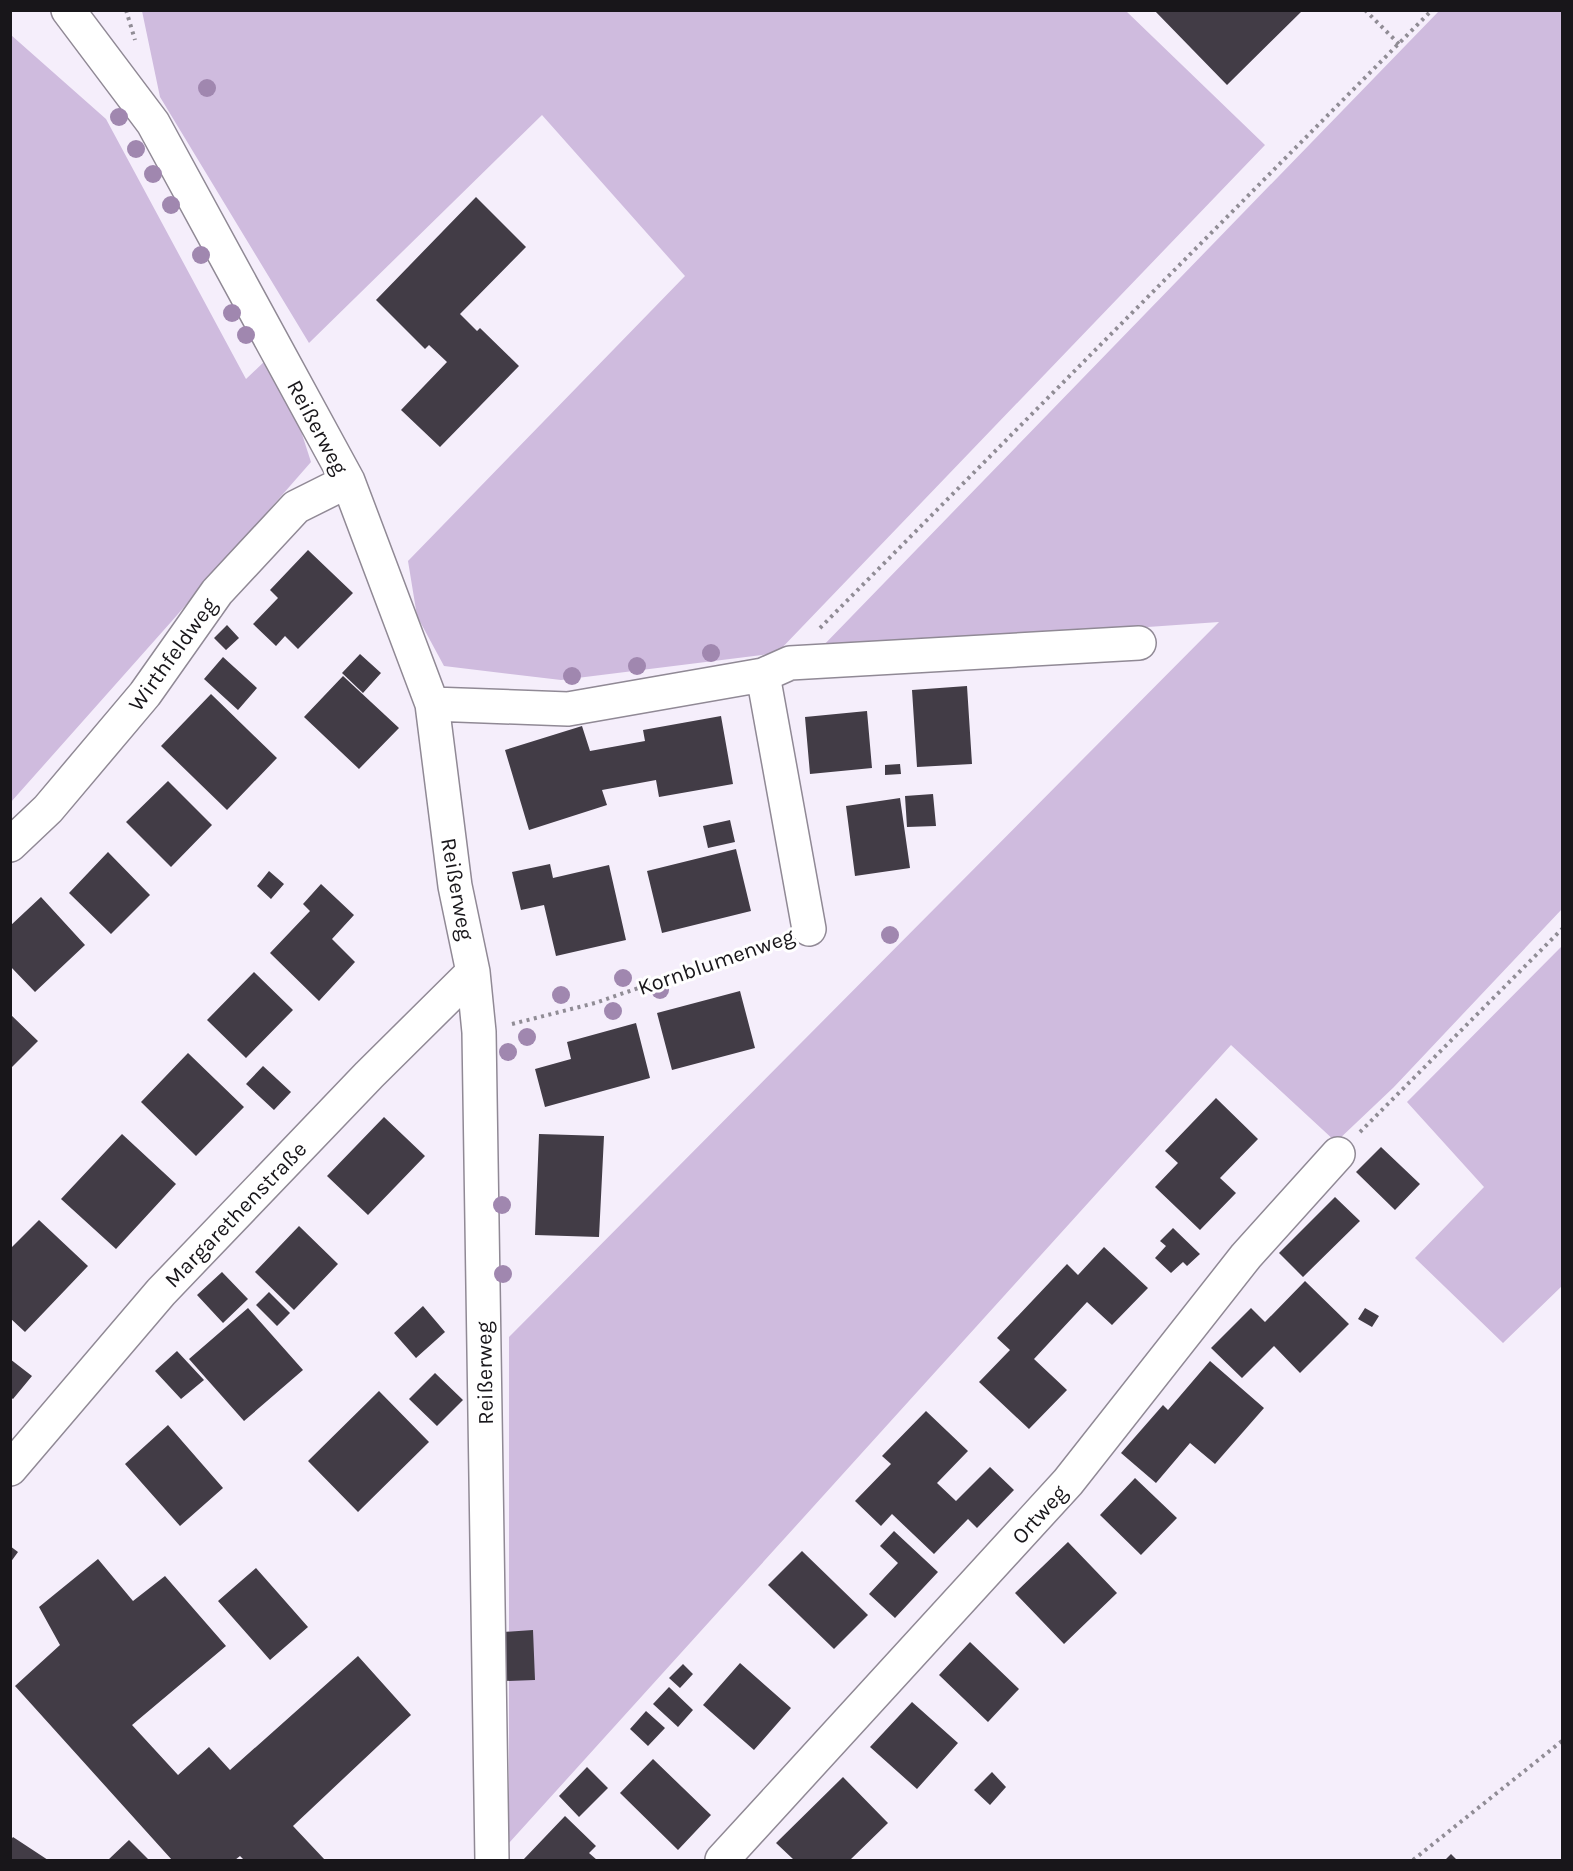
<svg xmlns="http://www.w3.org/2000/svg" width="1573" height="1871" font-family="Karla,sans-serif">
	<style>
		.green { fill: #cfbbde }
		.building { fill: #423c46 }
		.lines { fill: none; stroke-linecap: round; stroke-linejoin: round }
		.minor-casing { stroke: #908995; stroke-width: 36 }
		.path { stroke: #908c95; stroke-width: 4; stroke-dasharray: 3 4.5; stroke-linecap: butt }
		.minor { stroke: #fff; stroke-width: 33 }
		.tree { fill: #a087af }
		.labels { text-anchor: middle; stroke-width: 6; stroke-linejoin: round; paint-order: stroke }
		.street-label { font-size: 22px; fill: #18161a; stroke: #fff }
	</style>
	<rect width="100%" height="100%" fill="#f5eefb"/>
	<path class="green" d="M142,11h984l139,134 -488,508 -216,27 -117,-14 -27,-50 -9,-55 277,-285 -143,-161 -233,228 -149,-246z
		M1439,11h123v898l-168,178 -58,55 -105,-97 -722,798v-506l710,-715 -400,28z
		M11,35l95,84 140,260 21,-20 25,44 19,59 -140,160 -160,180z
		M1562,946v340l-59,57 -88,-85 69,-71 -77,-85z"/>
	<path class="building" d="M1154,10h149l-76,75z
		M476,197l50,50 -66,67 17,17 3,-3 39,38 -79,81 -39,-37 46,-48 -18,-17 -4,4 -49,-49z
		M308,550l45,43 -55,56 -13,-13 -9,10 -23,-22 25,-26 -8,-8z
		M227,625l12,13 -13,12 -12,-12z
		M360,654l21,19 -18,20 -21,-20z
		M223,657l34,31 -19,22 -34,-31z
		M343,676l56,52 -40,41 -55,-52z
		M967,686l5,78 -55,3 -5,-77z
		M211,694l66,64 -50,52 -66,-64z
		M867,711l5,57 -62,6 -5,-57z
		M721,716l12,68 -74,13 -3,-17 -54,10 5,15 -78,25 -24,-80 77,-24 8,25 55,-10 -2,-11z
		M900,764l1,10 -16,1v-10z
		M168,781l44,44 -41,42 -45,-45z
		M933,794l3,32 -29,1 -2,-31z
		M900,798l10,70 -55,8 -9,-70z
		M730,820l5,22 -27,6 -5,-22z
		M736,849l15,62 -89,22 -15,-62z
		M108,852l42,43 -39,39 -42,-41z
		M550,864l3,14 56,-13 17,75 -70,16 -12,-51 -23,5 -9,-38z
		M269,871l15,13 -13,15 -14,-13z
		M321,884l33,31 -22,24 23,23 -36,39 -49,-48 40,-42 -7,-7z
		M41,897l44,48 -50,47 -25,-26v-40z
		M254,972l39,38 -47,48 -39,-38z
		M740,991l15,57 -83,22 -15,-57z
		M10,1014l28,27 -28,28z
		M636,1023l14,55 -105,29 -10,-38 36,-10 -4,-17z
		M188,1053l56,54 -48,49 -55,-54z
		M263,1066l28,26 -17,18 -28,-26z
		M1216,1098l42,41 -38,39 16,15 -36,37 -45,-43 23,-24 -13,-12z
		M384,1117l41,39 -57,59 -41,-39z
		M122,1134l54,50 -60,65 -55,-50z
		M539,1134l65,2 -5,101 -64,-2z
		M1381,1147l39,37 -25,26 -39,-38z
		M1335,1197l25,24 -57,56 -24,-24z
		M39,1220l49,46 -63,66 -15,-14v-69z
		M299,1226l39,38 -44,46 -39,-38z
		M1173,1228l27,26 -13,12 -4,-4 -12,11 -16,-15 11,-12 -6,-5z
		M1104,1247l44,41 -36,37 -25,-23 -53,57 33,31 -38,39 -50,-47 31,-32 -13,-12 70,-74 11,11z
		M222,1272l26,27 -25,24 -26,-28z
		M1305,1281l44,43 -49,49 -26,-27 -32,32 -31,-30 40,-40 14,14z
		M269,1292l21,21 -13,13 -21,-21z
		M423,1306l22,26 -29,26 -22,-25z
		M248,1308l55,62 -59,51 -55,-62z
		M1365,1308l14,8 -7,11 -14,-8z
		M177,1351l27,29 -23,19 -26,-28z
		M10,1359l22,17 -19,23 -3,-2z
		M1210,1361l54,47 -49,56 -25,-21 -34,40 -35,-30 42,-48 5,5z
		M435,1373l28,27 -26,26 -28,-27z
		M379,1391l50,51 -71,70 -50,-51z
		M926,1411l42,40 -31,32 19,18 34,-34 24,23 -37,38 -9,-9 -34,35 -42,-40 -11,12 -26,-25 36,-37 -9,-8z
		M168,1425l55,63 -43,38 -55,-62z
		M1135,1478l42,40 -36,37 -41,-40z
		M894,1531l44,41 -43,46 -26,-24 29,-31 -18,-17z
		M1068,1542l49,51 -53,51 -49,-51z
		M10,1546l8,6 -8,11z
		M802,1551l66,64 -34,34 -66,-64z
		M98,1559l35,42 32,-25 61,70 -94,79 46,50 31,-28 21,23 128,-114 53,59 -118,111 32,34h-81l-4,-4 -5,4h-63l-157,-174 45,-41 -21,-38z
		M256,1568l52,59 -38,33 -52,-59z
		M533,1630l2,50 -30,1 -2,-49z
		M970,1642l49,47 -31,33 -49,-47z
		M740,1663l51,45 -37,42 -51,-45z
		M683,1664l10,10 -13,14 -11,-10z
		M669,1687l24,23 -15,17 -25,-23z
		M912,1702l46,41 -41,46 -47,-42z
		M646,1711l19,17 -17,18 -18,-17z
		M653,1759l58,56 -33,35 -58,-57z
		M587,1767l21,21 -29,29 -20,-21z
		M992,1772l14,15 -16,18 -16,-15z
		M843,1777l45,46 -38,37h-56l-18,-17z
		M565,1816l31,30 -7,7 8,7h-74z
		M13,1837l35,23h-38v-19z
		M129,1840l20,20h-41z
		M1451,1854l6,6h-12z"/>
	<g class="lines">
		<defs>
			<path id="minor" d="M68,10l85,113 195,358 84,223 23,182 18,86 6,60 13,828
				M763,675l46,254
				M432,704l136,5 195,-34 27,-12 349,-20
				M10,845l38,-36 97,-115 72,-102 79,-85 52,-26
				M10,1469l151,-177 208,-217 104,-103
				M722,1860l346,-378 178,-226 92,-102"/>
		</defs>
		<use href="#minor" class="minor-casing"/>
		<path class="path" d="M126,10l9,30
			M1365,10l34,34
			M820,628l612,-618
			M512,1024l83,-21 185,-64
			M1360,1132l202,-203
			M1413,1860l149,-119"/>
		<use href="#minor" class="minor"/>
	</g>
	<g class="tree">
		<circle cx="207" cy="88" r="9"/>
		<circle cx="119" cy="117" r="9"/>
		<circle cx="136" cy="149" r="9"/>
		<circle cx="153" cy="174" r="9"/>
		<circle cx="171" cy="205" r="9"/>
		<circle cx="201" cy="255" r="9"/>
		<circle cx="232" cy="313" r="9"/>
		<circle cx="246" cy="335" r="9"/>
		<circle cx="711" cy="653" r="9"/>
		<circle cx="637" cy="666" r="9"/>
		<circle cx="572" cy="676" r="9"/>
		<circle cx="890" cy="935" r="9"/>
		<circle cx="623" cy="978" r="9"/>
		<circle cx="660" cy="990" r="9"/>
		<circle cx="561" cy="995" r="9"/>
		<circle cx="613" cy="1011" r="9"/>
		<circle cx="527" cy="1037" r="9"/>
		<circle cx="508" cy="1052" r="9"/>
		<circle cx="502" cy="1205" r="9"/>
		<circle cx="503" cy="1274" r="9"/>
	</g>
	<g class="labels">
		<g class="street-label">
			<text transform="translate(318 427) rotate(62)" y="8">Reißerweg</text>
			<text transform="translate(172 654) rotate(-54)" y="8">Wirthfeldweg</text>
			<text transform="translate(458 889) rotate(80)" y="8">Reißerweg</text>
			<text transform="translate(716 961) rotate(-19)" y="8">Kornblumenweg</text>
			<text transform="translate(235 1214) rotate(-46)" y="8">Margarethenstraße</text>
			<text transform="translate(484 1373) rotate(-91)" y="8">Reißerweg</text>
			<text transform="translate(1039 1514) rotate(-48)" y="8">Ortweg</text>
		</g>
	</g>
	<rect width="1573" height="1871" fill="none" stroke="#18161a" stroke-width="24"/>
</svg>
